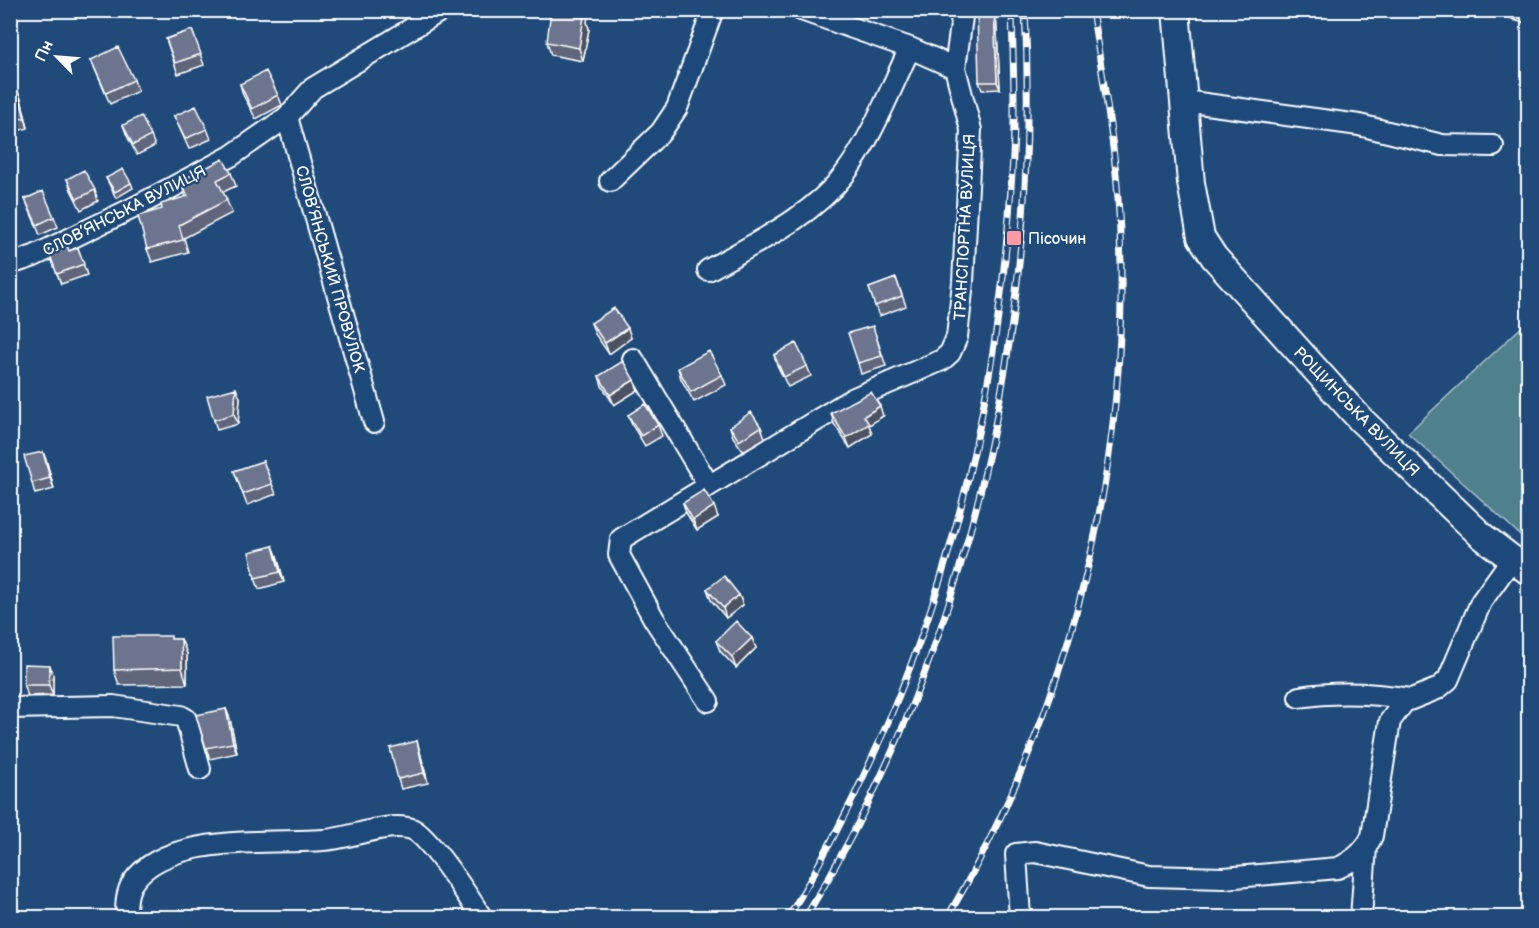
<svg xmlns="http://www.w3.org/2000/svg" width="1539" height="928" font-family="'Balsamiq Sans',sans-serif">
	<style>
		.green { fill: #4f818d; stroke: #a7c0c6; stroke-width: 1.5 }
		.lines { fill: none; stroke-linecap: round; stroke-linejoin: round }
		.minor-casing { stroke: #fff; stroke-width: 24 }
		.tertiary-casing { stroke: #fff; stroke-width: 30 }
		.minor { stroke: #1f4a7a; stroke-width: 20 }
		.tertiary { stroke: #1f4a7a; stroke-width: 26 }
		.rail-casing { stroke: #fff; stroke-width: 7 }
		.rail { stroke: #1f4a7a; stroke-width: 4.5; stroke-dasharray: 14; stroke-linecap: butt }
		.wall { fill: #5e657a; stroke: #fff; stroke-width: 1.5 }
		.shaded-wall { fill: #4c5263; stroke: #fff; stroke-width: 1.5 }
		.building { fill: #6d758e; stroke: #fff; stroke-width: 1.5 }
		.poi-dot { fill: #ff9aa2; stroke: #1f4a7a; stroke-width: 2 }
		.labels { text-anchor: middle; stroke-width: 4.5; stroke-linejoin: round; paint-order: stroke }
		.street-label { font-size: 16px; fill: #fff; stroke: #1f4a7a }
		.poi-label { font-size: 16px; fill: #fff; stroke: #1f4a7a; text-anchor: start }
	</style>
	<rect width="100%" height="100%" fill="#1f4a7a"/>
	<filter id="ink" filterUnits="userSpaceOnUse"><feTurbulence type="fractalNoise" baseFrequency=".0167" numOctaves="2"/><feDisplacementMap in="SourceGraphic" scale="12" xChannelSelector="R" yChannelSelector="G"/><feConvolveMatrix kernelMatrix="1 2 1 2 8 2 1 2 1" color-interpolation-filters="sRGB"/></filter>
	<g filter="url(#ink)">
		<path class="green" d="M1528,321v221l-120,-109z"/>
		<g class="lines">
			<defs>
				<path id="minor" d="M801,10l109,38 45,20
					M1519,10l9,2
					M1184,101l175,24 83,20 51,1
					M287,117l87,305
					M610,181l51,-49 16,-24 36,-98
					M10,264l24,-8 101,-49 96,-51 56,-39 26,-29 129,-78
					M708,270c47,-27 102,-52 136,-95 28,-37 46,-85 66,-127
					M633,359l75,125
					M1299,697c37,-6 75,-4 112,2
					M708,701l-54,-82 -35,-64 2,-16 231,-140 90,-39 8,-7 7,-16 6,-55 8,-152 -16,-62 8,-58
					M10,708l103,-2 68,10 5,3 14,50
					M126,918c0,-12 0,-26 7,-36 33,-49 138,-38 190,-42 26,-1 65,-19 89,-11 17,7 58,70 70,89
					M1020,918l-4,-64 19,-2 114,24 75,2 114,-10c15,-7 27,-16 34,-32l18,-115 14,-19 33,-13 11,-9 33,-78 30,-42
					M1361,918l5,-71"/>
				<path id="tertiary" d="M1176,10l15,173 10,54 13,20 147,163 121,116 46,35"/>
			</defs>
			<use href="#minor" class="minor-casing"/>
			<use href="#tertiary" class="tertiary-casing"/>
			<use href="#minor" class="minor"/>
			<use href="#tertiary" class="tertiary"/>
			<defs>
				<path id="rail" d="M788,918c140,-234 208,-475 224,-745 4,-54 1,-109 0,-163
					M805,918c165,-269 236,-595 220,-908
					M947,918c130,-220 191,-480 170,-734 -5,-58 -16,-116 -25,-174"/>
			</defs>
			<use href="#rail" class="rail-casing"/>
			<use href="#rail" class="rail"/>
		</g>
		<path class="wall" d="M996,13l4,76 -18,1 -3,-8z
			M587,22l2,7 -6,32 -32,-6 -4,-13z
			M192,30l12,35 -26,9 -12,-35z
			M91,60l43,20 4,11 -28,13z
			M240,84l38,11 4,10 -26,14 -13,-24z
			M10,90l11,9 7,29 -18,5z
			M174,116l33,13 4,10 -22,10z
			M123,125l28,11 4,10 -18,9 -10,-19z
			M231,173l5,13 -13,6 9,21 -48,25 4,14 -36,10 -5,-13 15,-40 24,-12 -6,-16z
			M106,178l25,5 2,5 -17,10z
			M67,179l28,11 3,11 -17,9 -10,-20z
			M25,199l29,18 4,10 -18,8z
			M78,248l9,27 -26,9 -13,-34 21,1z
			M896,278l10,28 -27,10 -10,-28z
			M591,323l40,15 -22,16 -14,-20z
			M876,336l10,30 -25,8 -3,-11z
			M774,355l33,11 4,10 -23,11 -11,-22z
			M678,368l44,7 4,10 -32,17 -13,-23z
			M599,376l39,14 -24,15 -12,-19z
			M240,398l-2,26 -21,6 -3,-10z
			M831,413l52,3 -14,9 3,9 -22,14 -16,-24z
			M628,415l30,10 4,11 -17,10 -13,-21z
			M730,427h31l4,11 -22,13 -10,-14z
			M43,452l11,37 -19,5 -3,-11z
			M263,461l13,33 -29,11 -13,-34z
			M683,503l35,14 -21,13 -11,-17z
			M273,546l4,10 7,26 -25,7 -4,-11z
			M707,589l32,6 4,10 -17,13 -15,-18z
			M752,638l4,10 -20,20 -16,-17 -4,-10z
			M172,639h9l6,15v30l-68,1 -5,-15z
			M53,675v20l-25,1 -4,-11z
			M226,709l4,10 7,34 -27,6 -4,-11z
			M417,741l3,11 8,31 -27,6 -3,-10z"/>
		<path class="shaded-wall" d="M582,10h7l-2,12 2,7 -6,32 -4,-13z
			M994,10h1l1,3 4,76 -3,-7z
			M17,89l4,10 7,29 -3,-10z
			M628,328l3,10 -22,16 -4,-11z
			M634,380l4,10 -24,15 -4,-10z
			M236,388l4,10 -2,26 -4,-10z
			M880,406l3,10 -14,9 3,9 -22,14 -4,-10 18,-22z
			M43,452l4,10 7,27 -4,-11z
			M714,506l4,11 -21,13 -4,-10z
			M273,546l4,10 7,26 -4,-10z
			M739,595l4,10 -17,13 -3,-10z
			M752,638l4,10 -20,20 -4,-11z
			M181,639l6,15v30l-5,-16z
			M50,665l3,10v20l-4,-10z
			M226,709l4,10 7,34 -4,-10z
			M417,741l3,11 8,31 -4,-10z"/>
		<path class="building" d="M551,10h31l-1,5 3,1 -5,32 -32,-6z
			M977,10h17l3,72h-18z
			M192,30l9,24 -26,9 -9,-24z
			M118,47l16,33 -28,13 -15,-33z
			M266,71l12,24 -26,14 -12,-25z
			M17,89l8,29 -15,3v-31z
			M196,106l11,23 -22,10 -11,-23z
			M141,116l10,20 -18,9 -10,-20z
			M223,159l8,14 -14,7 10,20 -48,25 4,15 -36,9 -9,-33 24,-7 -1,-5 27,-8 -8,-15z
			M123,169l8,14 -16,9 -9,-14z
			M84,170l11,20 -18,9 -10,-20z
			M43,191l11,26 -17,8 -12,-26z
			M66,242l3,9 9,-3 6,16 -27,10 -9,-24z
			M896,278l6,18 -27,10 -6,-18z
			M614,308l14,20 -23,15 -14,-20z
			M873,326l9,30 -24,7 -10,-30z
			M796,343l11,23 -23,11 -10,-22z
			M709,351l13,24 -31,17 -13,-24z
			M623,361l11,19 -24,15 -11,-19z
			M236,388l-2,26 -20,6 -7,-24z
			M871,392l9,14 -16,10 5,8 -23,14 -15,-25z
			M645,404l13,21 -17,11 -13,-21z
			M751,412l10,15 -22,14 -9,-14z
			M43,452l7,26 -18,5 -8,-27z
			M263,461l9,23 -29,10 -9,-23z
			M704,490l10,16 -21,14 -10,-17z
			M273,546l7,26 -25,6 -6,-26z
			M724,576l15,19 -16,13 -16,-19z
			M736,621l16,17 -20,19 -16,-16z
			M113,636h58v3h10l1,29 -68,2z
			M24,664l26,1 -1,20h-25z
			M226,709l7,34 -27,5 -10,-33z
			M417,741l7,32 -26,6 -8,-31z"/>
	</g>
	<rect class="poi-dot" x="1006" y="230" width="16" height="16" rx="3"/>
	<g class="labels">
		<g class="street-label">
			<text transform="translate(124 210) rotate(-27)" y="6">СЛОВ’ЯНСЬКА ВУЛИЦЯ</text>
			<text transform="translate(964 227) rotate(-87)" y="6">ТРАНСПОРТНА ВУЛИЦЯ</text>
			<text transform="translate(331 269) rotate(74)" y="6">СЛОВ’ЯНСЬКИЙ ПРОВУЛОК</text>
			<text transform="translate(1357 411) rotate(46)" y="6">РОЩИНСЬКА ВУЛИЦЯ</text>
		</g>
		<g class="poi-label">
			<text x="1028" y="244">Пісочин</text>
		</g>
	</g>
	<rect width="1539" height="928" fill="none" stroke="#1f4a7a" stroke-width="36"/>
	<rect x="18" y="18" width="1503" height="892" fill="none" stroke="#fff" stroke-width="2" filter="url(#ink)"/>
	<g transform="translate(57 57) rotate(295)" stroke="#1f4a7a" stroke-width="4.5" paint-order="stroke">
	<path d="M0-4.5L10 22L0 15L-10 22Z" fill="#ffffff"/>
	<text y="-9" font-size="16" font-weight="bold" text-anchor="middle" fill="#ffffff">Пн</text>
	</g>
</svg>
